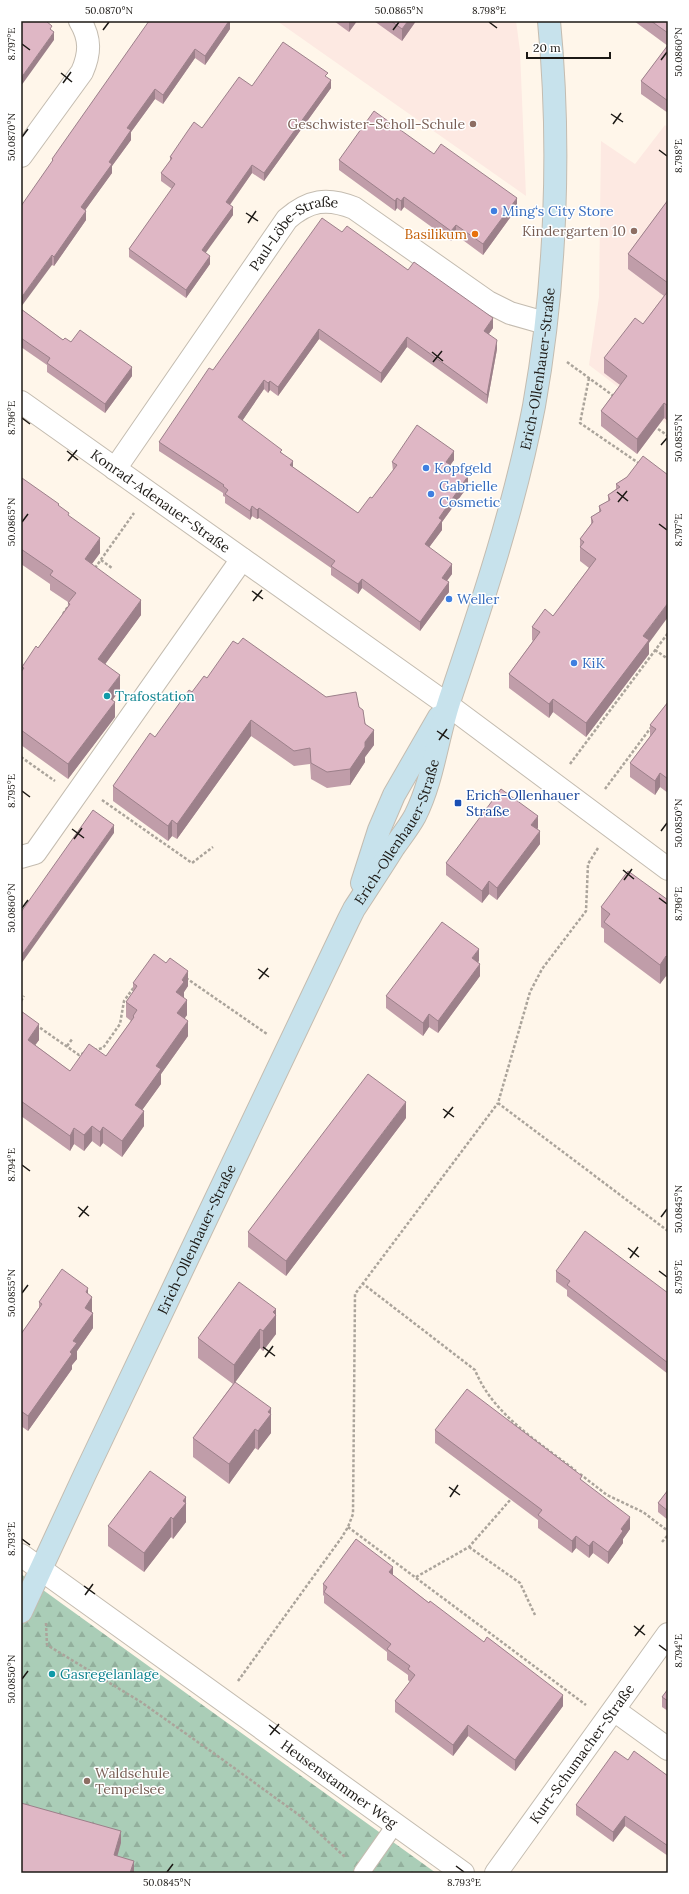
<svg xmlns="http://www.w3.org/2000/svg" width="689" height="1894" font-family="Lora,serif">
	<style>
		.education { fill: #fde9e2 }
		.forest { fill: url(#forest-firs) }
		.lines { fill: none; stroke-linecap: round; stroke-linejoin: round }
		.lane-casing { stroke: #c4bcb0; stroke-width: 18 }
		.street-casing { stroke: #c4bcb0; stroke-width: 24 }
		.secondary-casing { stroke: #c4bcb0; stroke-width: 24 }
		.path { stroke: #aba49b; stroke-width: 2.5; stroke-dasharray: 3 2; stroke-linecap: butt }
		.lane { stroke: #fff; stroke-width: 16 }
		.street { stroke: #fff; stroke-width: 22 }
		.secondary { stroke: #c7e2ec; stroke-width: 22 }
		.wall { fill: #c09da9 }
		.shaded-wall { fill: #9c808a }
		.building { fill: #dfb7c5; stroke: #9c808a }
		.ticks { fill: none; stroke: #1c1915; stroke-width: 1.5 }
		.education-dot { fill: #8d6e63; stroke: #fff; stroke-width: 1.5 }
		.shop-dot { fill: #3f7fe0; stroke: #fff; stroke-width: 1.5 }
		.food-dot { fill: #e8710a; stroke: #fff; stroke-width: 1.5 }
		.culture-dot { fill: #0f9aa8; stroke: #fff; stroke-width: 1.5 }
		.transit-dot { fill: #1a4fb4; stroke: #fff; stroke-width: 1.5 }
		.labels { text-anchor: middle; stroke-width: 3; stroke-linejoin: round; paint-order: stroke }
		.education-label { font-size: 14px; fill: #785e54; stroke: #fff; text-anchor: end }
		.shop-label { font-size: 14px; fill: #366cbe; stroke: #fff; text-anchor: start }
		.food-label { font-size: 14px; fill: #c56008; stroke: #fff; text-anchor: end }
		.street-label { font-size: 14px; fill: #1c1915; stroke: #fff }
		.culture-label { font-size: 14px; fill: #0d838f; stroke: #fff; text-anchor: start }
		.transit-label { font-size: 14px; fill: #164399; stroke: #fff; text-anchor: start }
		.neatline { fill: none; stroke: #1c1915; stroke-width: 1.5 }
		.ticks-label { font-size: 10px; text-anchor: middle; fill: #1c1915 }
	</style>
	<defs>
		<pattern id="forest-firs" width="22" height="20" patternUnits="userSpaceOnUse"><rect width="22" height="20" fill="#aacdb7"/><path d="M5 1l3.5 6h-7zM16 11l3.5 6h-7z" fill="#92af9c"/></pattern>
	</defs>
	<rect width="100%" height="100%" fill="#fff6ea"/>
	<path class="education" d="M277,21h239l4,30 6,145z
		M665,125l3,3v297l-79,-60 10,-68 2,-156 34,23z"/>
	<path class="forest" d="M21,1574l40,29 375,270h-415z"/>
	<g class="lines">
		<defs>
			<path id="lane" d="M362,1872l33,-47"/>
			<g id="street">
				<path d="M21,156l61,-84c8,-18 9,-33 -2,-51"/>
				<path id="s1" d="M21,402l427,303 220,164"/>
				<path id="s2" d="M115,469l172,-250c22,-19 40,-22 67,-11l134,94 22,11 35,10"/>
				<path d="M21,857l14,-4 207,-294"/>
				<path id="s3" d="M21,1555l442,318"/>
				<path d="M614,1710l54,39"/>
				<path id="s4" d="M496,1873l172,-239"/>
			</g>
			<g id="secondary">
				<path d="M362,883l17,-53 15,-35 45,-78"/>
				<path id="s5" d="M21,1612l64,-138 263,-553 6,-12c13,-20 27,-41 40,-62 7,-10 15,-20 21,-31 19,-38 22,-80 36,-120 32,-95 64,-191 83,-290 22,-123 27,-261 15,-385"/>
			</g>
		</defs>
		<use href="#lane" class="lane-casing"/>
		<use href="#street" class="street-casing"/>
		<use href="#secondary" class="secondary-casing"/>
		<path class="path" d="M567,362l48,35
			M589,378l-9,45 60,41
			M654,426l14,10
			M101,560l11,8
			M95,568l39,-55
			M63,614l6,-9
			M655,650l13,9
			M21,757l34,24
			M570,764l98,-131
			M605,789l47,-63
			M102,800l90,63 21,-16
			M598,848l-10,16 -2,47 -44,58 -12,23 -32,111 170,128
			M186,978l81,56
			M21,1001l3,-5
			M36,1025l43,30 5,-2
			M67,1046l6,-8
			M94,1050l9,-2 17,-24 4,-23 10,-14
			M362,1283l113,87c18,45 64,72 101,101
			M580,1474l27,21 36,17 25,19
			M348,1527l238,178
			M662,1542l6,-7
			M469,1547l51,36 15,32
			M416,1577l53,-30 42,-48
			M46,1623l1,22 94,57 78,55 80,58 46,42
			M238,1681l104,-144 6,-10 5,-13 2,-220 143,-191"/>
		<use href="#lane" class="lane"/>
		<use href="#street" class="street"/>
		<use href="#secondary" class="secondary"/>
	</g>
	<path class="wall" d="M230,21v8l-25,36 -10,-7 -32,46 -8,-5 -24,33v8l-19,26v7l-27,37 1,10 -32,46 -2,-1v-106z
		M334,21h23l-8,11z
		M374,21h42l-14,20z
		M634,21h34v92l-27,-19v-13l27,-35z
		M328,78l3,10 -67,93 -12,-8 -22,32 3,10 -28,37 5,12 -24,34 -57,-41v-8l43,-60 -11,-8v-8l9,-12v-4l82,-71z
		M434,154l83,54 -34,47 -27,-20 -5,6 -47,-34 -3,4 -4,-3 -2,3 -56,-41v-10z
		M668,200v221l-4,-3 -27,36 -36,-28v-15l19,-26 -16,-12v-15l39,-34 21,-28 -36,-27v-15z
		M342,232l66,38 85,58 -4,6 8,15 -10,55 -80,-57 -26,36 -62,-44 -41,57 -8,-6 -2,3 -4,-4 -22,32 40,32 11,14 65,46 14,-15 21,-27 -1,-9 62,-2 -4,5 18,21 -26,36v8l-13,17 23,27 -5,7 2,11 -29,39 -58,-43 -4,6 -27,-19v-7l-72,-50 -2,1 -5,-3 -2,4 -25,-17v-6l-2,-1v-3l-64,-42v-9l54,-72z
		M21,309l42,31 8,2 61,34 -27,37 -58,-41v-7l-26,-18z
		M627,477l22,166v11l-63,83 -33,-25 -4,6 -40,-30v-14l24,-33 -1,-1v-13l21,-11 36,-48 -9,-7v-22l11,-15v-7l8,-5v-6l9,-5v-6l8,-6v-5z
		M21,480l38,26 10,10 31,37 -8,11 49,51 -36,49 15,26 -8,10 3,17 -47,62 -47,-34v-73l1,-1v-4l16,-19 30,-42v-4l-18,-12v-6l-29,-20z
		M238,644l88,53 33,10 15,38 -9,12v5l-15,23 -23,3 -16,-9 -1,-15 -16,2 -43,-30 -74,103 -5,-3 -4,5 -55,-40v-15l42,-49 37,-45 15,-14z
		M668,702v91l-8,-6 -5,8 -25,-18v-14l20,-27v-11z
		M538,828l-1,1 3,15 -43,56 -8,-6 -7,9 -36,-28v-12z
		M668,900v77l-2,-1 -6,8 -56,-42v-13l-3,-2v-20z
		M479,961l-1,1 2,14 -42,57 -9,-6 -6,9 -37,-28v-12z
		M133,983l55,3 -4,6v5l3,18 -2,3 3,18 -27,38v10l-19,26 2,16 -22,31 -19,-14 -3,4 -8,-6 -8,10 -10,-7 -4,7 -49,-35v-105l18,29 -4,5 35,26 36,-15 25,-35 -5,-4v-15l7,-9z
		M406,1118l-120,158 -38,-29v-15z
		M556,1271l112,22v81l-101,-78v-6l-11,-8z
		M88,1294l4,19 1,15 -16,23v8l-5,6v4l-44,62 -7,-5v-92l18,-26v-6z
		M276,1309v25l-13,17 -3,-3 -25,34 36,32v19l-13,17 -3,-2 -26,36 -36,-27v-19l40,-54 -35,-26v-20z
		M435,1430l147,51 48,48 -7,10v4l-15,21 -15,-11 -4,5 -13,-10 -4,5 -34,-25v-8l-103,-77z
		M668,1490v30l-10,-8v-9z
		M186,1497v25l-13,17 -2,-2 -27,35 -36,-26v-20z
		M393,1575l170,131 -48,65 -47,-35 -15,20 -58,-44v-11l15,-19 -2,-2v-5l-21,-15v-8l-63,-49v-7l-1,-1v-11z
		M668,1689v22l-6,-4v-10z
		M628,1760l40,16v80l-43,-30 -12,16 -37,-27v-10z"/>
	<path class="shaded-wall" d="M229,21h1v8l-25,36v-9z
		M349,21h8l-8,11z
		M408,21h8l-14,20v-12z
		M54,32v8l-33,46v-8z
		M195,49v9l-32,46v-9z
		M331,80v8l-67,93v-8z
		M155,89v10l-24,33v8l-19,26v7l-31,43v-9l28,-45 18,-34z
		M252,165v8l-26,37v-8z
		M404,197v10l-3,4v-10z
		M397,198v10l-2,3v-10z
		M517,198v10l-34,47v-11z
		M233,207v8l-31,43v-8z
		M86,211v9l-32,46v-9z
		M456,225v10l-5,6v-10z
		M52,255v10l-31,42v-9z
		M210,256v8l-24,34v-8z
		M493,318v10l-9,12v-9z
		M319,329v10l-41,57v-9z
		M407,337v10l-26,36v-10z
		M497,340v9l-10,55v-9z
		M132,367v9l-27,37v-9z
		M264,380v9l-26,38v-10z
		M270,381v9l-2,3v-10z
		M664,403v15l-27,36v-15z
		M454,451v9l-8,11v-9z
		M293,461v9l-3,-5z
		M468,476v10l-26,36v8l-17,23v-9l14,-26z
		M252,506v10l-2,4v-9z
		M259,508v10l-2,1v-9z
		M100,538v15l-15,20v-14z
		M452,564v10l-10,13v-9z
		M362,579v9l-4,6v-10z
		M449,582v10l-29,39v-9z
		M141,600v15l-43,59v-15z
		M668,603v14l-19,26v11l-63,83v-14l57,-87z
		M120,675v15l-15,20v-15z
		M553,699v13l-4,6v-14z
		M115,702v15l-47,62v-15z
		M251,720v16l-74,103v-15z
		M374,730v15l-9,12v5l-15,23v-16l15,-27z
		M660,773v14l-5,8v-14z
		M538,816v12l-7,9v-12z
		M172,820v16l-4,5v-15z
		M114,825v8l-93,131v-8z
		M540,831v13l-43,56v-12z
		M489,881v13l-7,9v-12z
		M479,949v12l-7,9v-12z
		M666,956v20l-6,8v-19z
		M480,964v12l-42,57v-12z
		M188,971v15l-4,6v5l-8,11v-16l6,-12z
		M187,1000v15l-10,13v-15z
		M429,1014v13l-6,9v-13z
		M188,1021v15l-27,38v10l-26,36v-15l21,-39z
		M39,1024v16l-11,15v-15z
		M406,1102v16l-120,158v-15z
		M144,1111v15l-22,31v-16z
		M92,1126v15l-8,10v-16z
		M103,1127v16l-3,4v-15z
		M74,1128v16l-4,7v-15z
		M88,1288v15l4,-6v16l-7,10 1,-31z
		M276,1309v25l-13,17v-20l10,-19z
		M93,1313v15l-16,23v8l-5,6v4l-44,62v-15l42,-64 3,-11z
		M260,1329v19l-26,36v-19z
		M271,1408v25l-13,17v-19l10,-19z
		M255,1429v19l-26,36v-20z
		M186,1497v25l-13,17v-20l10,-18z
		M171,1517v20l-27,35v-19z
		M630,1517v12l-7,10v4l-15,21v-12l13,-23z
		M576,1536v12l-4,5v-12z
		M593,1541v12l-4,5v-12z
		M393,1567v11l-4,-6z
		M563,1695v11l-48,65v-11z
		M468,1725v11l-15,20v-11z
		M625,1816v10l-12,16v-10z
		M121,1831v12l-7,25v-13z
		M134,1861v12h-4z"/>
	<path class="building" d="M21,21h25l6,5 -2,3 4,3 -33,46z
		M149,21h80l-24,35 -10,-7 -32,46 -8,-6 -28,39 4,2 -22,32 3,2 -31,43 5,4 -32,46 -2,-2 -31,43v-92l32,-46 -1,-1z
		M391,21h17l-6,8z
		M651,21h17v12z
		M283,42l45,31 -3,3 6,4 -67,93 -12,-8 -26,37 7,5 -31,43 8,6 -24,34 -57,-41 46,-65 -14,-11 11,-15 -2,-1 17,-25 7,-10 8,6 37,-51 13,9z
		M668,45v56l-27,-20z
		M374,111l60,43 7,-10 76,54 -34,46 -27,-19 -5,6 -47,-34 -3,4 -4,-3 -2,3 -56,-41z
		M668,200v83l-40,-29z
		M322,218l20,14 5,-6 61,44 6,-8 79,56 -9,13 13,9 -10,55 -80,-58 -26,36 -62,-44 -41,58 -8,-6 -2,2 -4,-3 -26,37 44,33 -2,2 13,9 -3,4 68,48 12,-16 2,1 25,-33 -5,-3 25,-37 37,26 -8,11 22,14 -29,42 3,2 -17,24 27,20 -10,14 7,4 -29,40 -58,-43 -4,5 -27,-18 4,-5 -76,-53 -2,2 -5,-4 -2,5 -25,-17 3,-4 -5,-4 1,-1 -65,-43 50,-74 4,2z
		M668,291v115l-4,-3 -27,36 -36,-28 26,-35 -23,-18 31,-40 8,6z
		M21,309l42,31 2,-2 6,4 9,-12 52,37 -27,37 -58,-41 3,-5 -29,-20z
		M643,456l25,19v128l-25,33 6,4 -63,83 -33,-24 -4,5 -40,-30 31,-42 -8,-5 13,-18 8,7 43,-57 -16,-12 4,-5 -4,-3 13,-17 -2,-5 10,-6 -2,-5 11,-6 -2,-5 12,-8 -4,-3 11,-7z
		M22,478l37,26 -1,1 11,8 -1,2 32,23 -15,21 56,41 -43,59 22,16 -15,20 10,7 -47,62 -47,-34v-58l3,-4 -2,-1 14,-21 2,2 32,-44 -2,-1 8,-10 -26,-18 3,-4 -32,-22v-69z
		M243,638l83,59 30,-5 3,15 4,3 2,14 9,6 -9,12v5l-15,22 -23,3 -16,-9 -1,-15 -16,3 -43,-31 -74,104 -5,-4 -4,6 -55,-40 37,-53 5,4 34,-47 3,2 12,-16 3,2 26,-37 5,3z
		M668,702v77l-8,-6 -5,8 -25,-18 26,-34 -6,-4z
		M501,789l37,27 -7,9 9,6 -43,57 -8,-7 -7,10 -36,-28z
		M93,810l21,15 -93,131v-44z
		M628,871l40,29v57l-2,-1 -6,9 -56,-43 6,-8 -9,-7z
		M442,922l37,27 -7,9 8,6 -42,57 -9,-7 -6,9 -37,-27z
		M154,954l12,9 4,-5 18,13 -6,9 2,2 -8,10 11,8 -10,13 11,8 -32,45 5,3 -26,36 9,6 -22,30 -19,-14 -3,5 -8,-6 -8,9 -10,-7 -4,8 -49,-35v-90l18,13 -11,16 42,31 19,-27 17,12 28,-39 -1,-1 4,-6 -11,-8 11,-16 -4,-3z
		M368,1074l38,28 -120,159 -38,-29z
		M585,1231l83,62v70l-101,-78 3,-4 -14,-10z
		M62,1269l26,19 -2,4 6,5 -7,11 8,5 -20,28 4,2 -7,9 2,2 -44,62 -7,-5v-77l21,-30 -3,-2z
		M239,1282l37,27 -3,3 3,3 -13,16 -3,-2 -26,36 -36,-27z
		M235,1382l36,26 -3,4 3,2 -13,17 -3,-2 -26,35 -36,-26z
		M467,1389l115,87 -2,3 50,38 -9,12 2,2 -15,21 -15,-11 -4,5 -13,-10 -4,5 -34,-26 4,-5 -107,-80z
		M150,1471l36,26 -3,4 3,2 -13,16 -2,-2 -27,36 -36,-27z
		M668,1490v21l-10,-8z
		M356,1539l37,28 -4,5 40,31 1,-2 54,41 3,-5 76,58 -48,65 -47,-35 -15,20 -58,-44 20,-26 -7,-6 2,-3 -23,-17 4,-5 -67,-52 3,-5 -4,-3z
		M668,1689v12l-6,-4z
		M615,1751l13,9 6,-9 34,25v70l-43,-30 -12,16 -37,-27z
		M21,1803l100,28 -7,24 20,6 -4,12h-109z"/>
	<path class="ticks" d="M489,22l8,6M103,30l6,-8M393,30l6,-8M22,44l8,6M661,60l6,-8M61,73l11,9M63,83l8,-11M611,114l12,8M613,124l8,-11M22,137l6,-8M659,150l8,6M246,213l12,8M248,223l8,-12M432,352l11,9M433,362l9,-11M22,418l8,6M661,445l6,-7M67,451l11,9M68,461l9,-11M617,492l11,9M618,502l9,-11M22,522l6,-8M659,524l8,6M252,591l11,8M253,601l9,-11M437,731l12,8M439,740l8,-11M22,791l8,6M72,829l12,9M661,831l6,-8M74,839l8,-11M623,870l11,9M624,880l8,-11M659,898l8,6M22,908l6,-8M258,969l11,8M259,979l9,-11M443,1109l11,8M444,1118l9,-11M22,1165l8,6M78,1207l11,9M79,1217l9,-11M661,1217l6,-8M628,1248l11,9M630,1258l8,-11M659,1271l8,6M22,1293l6,-8M263,1347l12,9M265,1357l8,-11M449,1487l11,8M450,1497l8,-12M22,1539l8,6M84,1586l11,8M85,1595l8,-11M634,1626l11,9M635,1636l9,-11M659,1645l8,6M22,1679l6,-8M269,1725l11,9M270,1735l9,-11M456,1866l8,6M167,1872l6,-8"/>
	<g class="education-dot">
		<circle cx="473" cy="124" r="4"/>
		<circle cx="634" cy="231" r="4"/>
		<circle cx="87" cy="1781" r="4"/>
	</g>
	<g class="shop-dot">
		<circle cx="494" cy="211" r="4"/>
		<circle cx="426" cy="468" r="4"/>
		<circle cx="431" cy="494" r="4"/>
		<circle cx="449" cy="599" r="4"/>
		<circle cx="574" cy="663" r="4"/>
	</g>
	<circle class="food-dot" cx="475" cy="234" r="4"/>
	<g class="culture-dot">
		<circle cx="107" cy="696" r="4"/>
		<circle cx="52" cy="1674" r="4"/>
	</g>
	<rect class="transit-dot" x="454" y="799" width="8" height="8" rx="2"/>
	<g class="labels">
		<g class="education-label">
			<text x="465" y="129">Geschwister-Scholl-Schule</text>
			<text x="626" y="236">Kindergarten 10</text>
			<text x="95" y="1778" text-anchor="start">Waldschule<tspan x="95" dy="16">Tempelsee</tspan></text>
		</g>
		<g class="shop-label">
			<text x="502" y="216">Ming‘s City Store</text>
			<text x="434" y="473">Kopfgeld</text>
			<text x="439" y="491">Gabrielle<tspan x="439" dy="16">Cosmetic</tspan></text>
			<text x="457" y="604">Weller</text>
			<text x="582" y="668">KiK</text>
		</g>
		<g class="food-label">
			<text x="467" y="239">Basilikum</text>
		</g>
		<g class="street-label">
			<text dy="5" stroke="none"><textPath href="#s2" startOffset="301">Paul-Löbe-Straße</textPath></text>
			<text dy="5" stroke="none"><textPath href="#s5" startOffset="1354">Erich-Ollenhauer-Straße</textPath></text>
			<text dy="5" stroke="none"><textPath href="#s1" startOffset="171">Konrad-Adenauer-Straße</textPath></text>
			<text dy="5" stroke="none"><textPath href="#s5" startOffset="867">Erich-Ollenhauer-Straße</textPath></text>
			<text dy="5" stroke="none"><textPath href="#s5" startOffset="412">Erich-Ollenhauer-Straße</textPath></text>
			<text dy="5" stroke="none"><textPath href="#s4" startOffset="147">Kurt-Schumacher-Straße</textPath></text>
			<text dy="5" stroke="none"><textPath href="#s3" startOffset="392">Heusenstammer Weg</textPath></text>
		</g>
		<g class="culture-label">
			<text x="115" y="701">Trafostation</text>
			<text x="60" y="1679">Gasregelanlage</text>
		</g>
		<g class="transit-label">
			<text x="466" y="800">Erich-Ollenhauer<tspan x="466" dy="16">Straße</tspan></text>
		</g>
	</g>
	<rect width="689" height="1894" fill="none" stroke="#ffffff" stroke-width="44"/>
	<path d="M527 52v6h83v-6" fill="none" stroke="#1c1915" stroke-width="2"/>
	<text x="533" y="52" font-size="12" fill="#1c1915" stroke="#ffffff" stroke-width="3" paint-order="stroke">20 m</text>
	<rect x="22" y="22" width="645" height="1850" class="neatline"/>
	<g class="ticks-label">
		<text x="109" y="14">50.0870°N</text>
		<text x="399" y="14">50.0865°N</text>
		<text x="489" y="14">8.798°E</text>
		<text transform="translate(11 44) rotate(-90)" y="4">8.797°E</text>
		<text transform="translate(678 52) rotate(-90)" y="4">50.0860°N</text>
		<text transform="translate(11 137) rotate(-90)" y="4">50.0870°N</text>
		<text transform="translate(678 156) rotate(-90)" y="4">8.798°E</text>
		<text transform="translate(11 418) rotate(-90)" y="4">8.796°E</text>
		<text transform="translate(678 438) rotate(-90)" y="4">50.0855°N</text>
		<text transform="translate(11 522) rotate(-90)" y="4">50.0865°N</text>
		<text transform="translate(678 530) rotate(-90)" y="4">8.797°E</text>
		<text transform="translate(11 791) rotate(-90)" y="4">8.795°E</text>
		<text transform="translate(678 823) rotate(-90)" y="4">50.0850°N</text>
		<text transform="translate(678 904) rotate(-90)" y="4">8.796°E</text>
		<text transform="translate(11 908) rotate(-90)" y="4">50.0860°N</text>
		<text transform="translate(11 1165) rotate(-90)" y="4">8.794°E</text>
		<text transform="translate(678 1209) rotate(-90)" y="4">50.0845°N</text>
		<text transform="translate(678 1277) rotate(-90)" y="4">8.795°E</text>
		<text transform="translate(11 1293) rotate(-90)" y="4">50.0855°N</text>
		<text transform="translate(11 1539) rotate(-90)" y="4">8.793°E</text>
		<text transform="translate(678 1651) rotate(-90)" y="4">8.794°E</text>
		<text transform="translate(11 1679) rotate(-90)" y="4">50.0850°N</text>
		<text x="167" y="1886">50.0845°N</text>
		<text x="464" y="1886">8.793°E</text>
	</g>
</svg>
